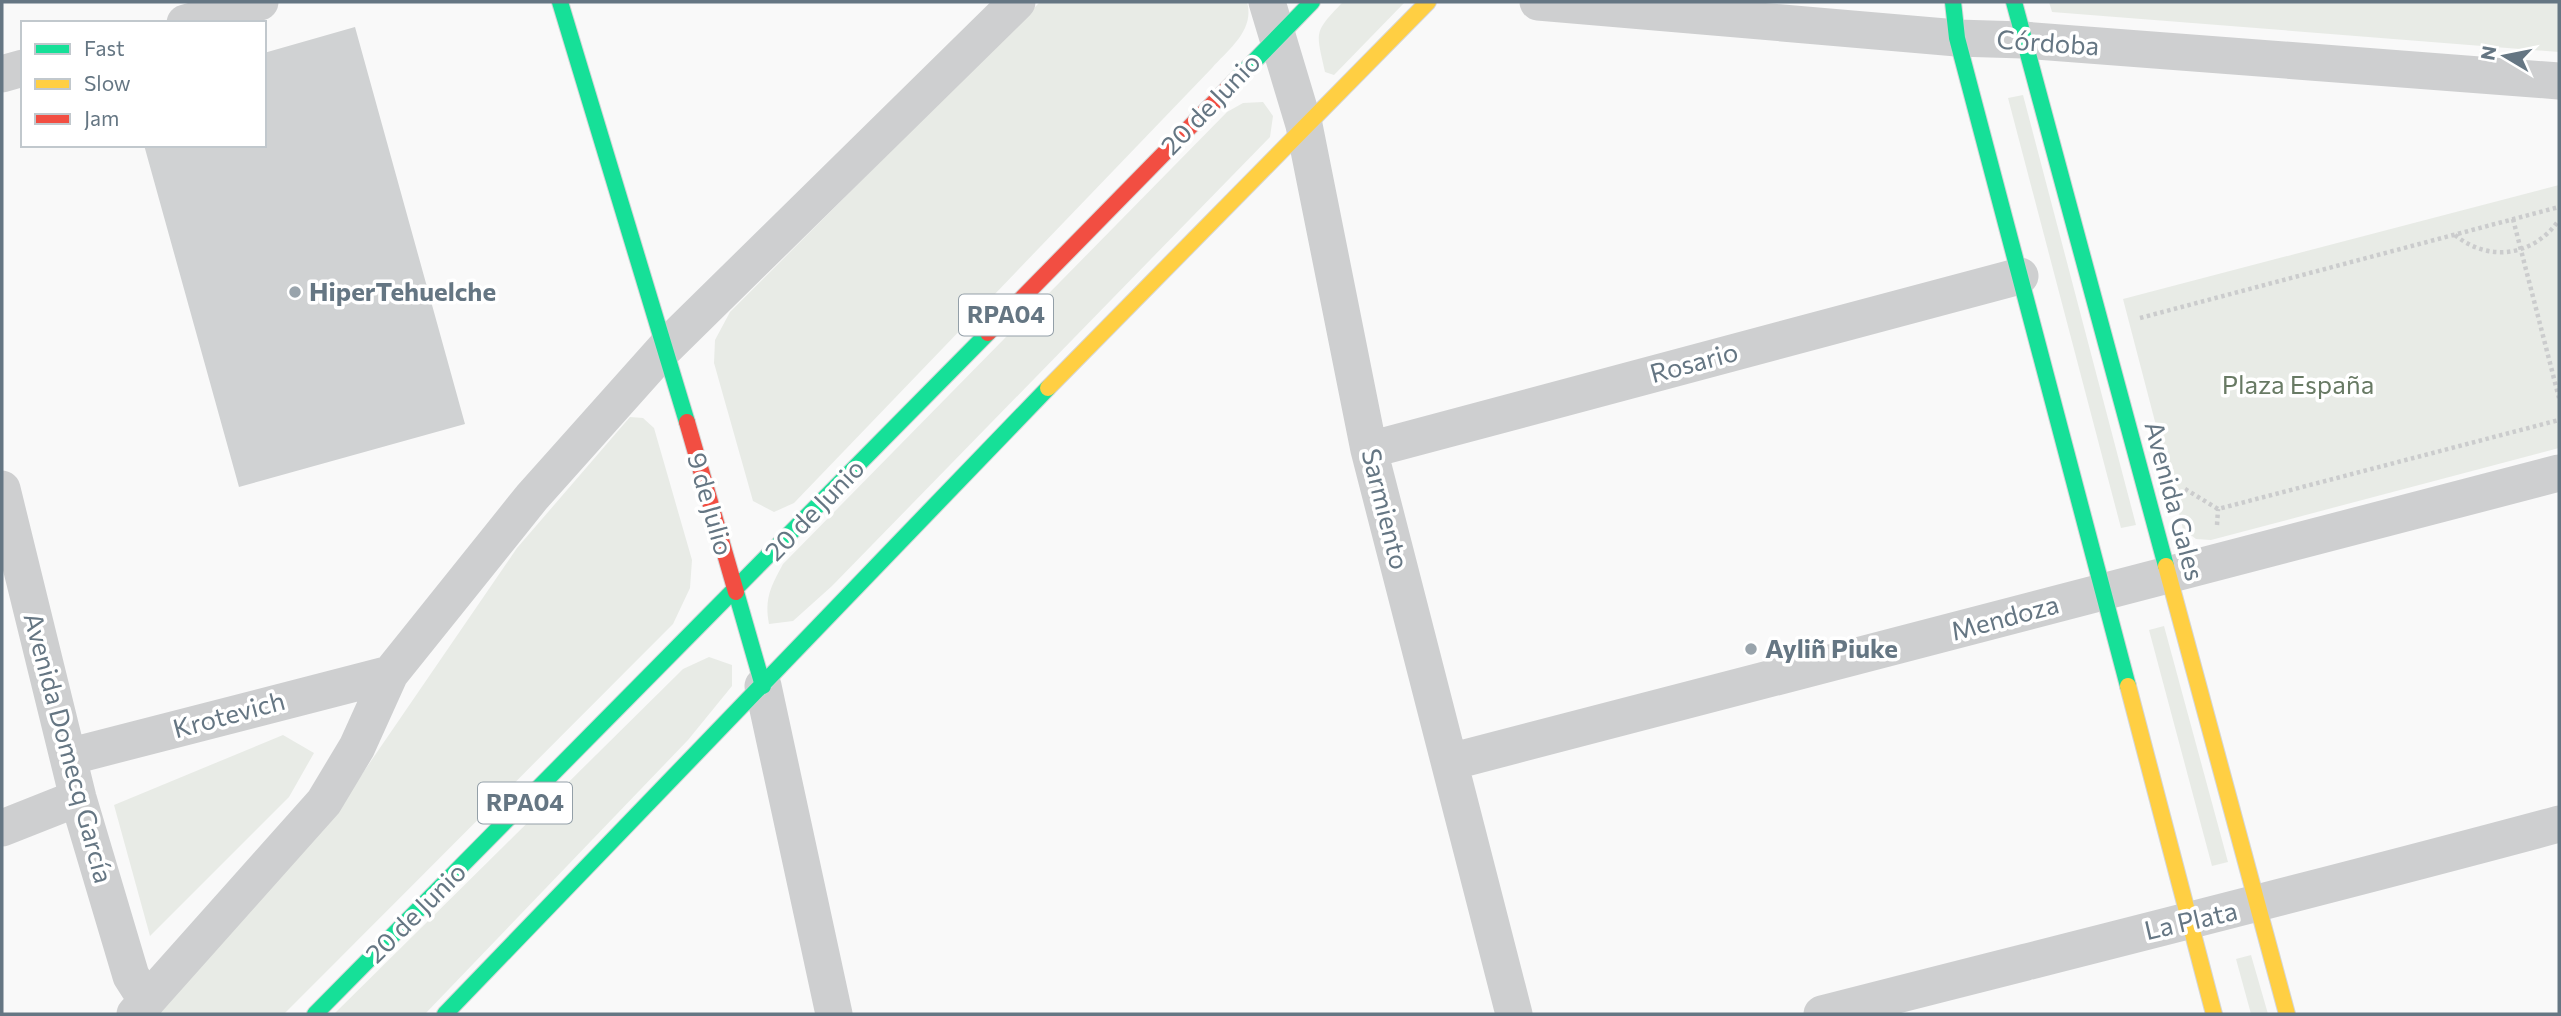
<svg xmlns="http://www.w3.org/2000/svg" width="2561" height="1016" font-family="Commissioner,sans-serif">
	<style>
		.green { fill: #e8ebe6 }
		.building { fill: #d0d2d3 }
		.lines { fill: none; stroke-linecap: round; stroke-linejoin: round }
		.fast-casing { stroke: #d5d6d7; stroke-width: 18 }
		.slow-casing { stroke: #d5d6d7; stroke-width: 18 }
		.jam-casing { stroke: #d5d6d7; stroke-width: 18 }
		.path { stroke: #cbcccd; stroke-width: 4.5; stroke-dasharray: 3.5 3.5; stroke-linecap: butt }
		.street { stroke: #cecfd0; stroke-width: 37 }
		.fast { stroke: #16e098; stroke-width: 16 }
		.slow { stroke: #ffcf43; stroke-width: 16 }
		.jam { stroke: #f24e42; stroke-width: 16 }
		.poi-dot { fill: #99a4ac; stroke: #fff; stroke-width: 2.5 }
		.labels { text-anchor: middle; stroke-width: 7; stroke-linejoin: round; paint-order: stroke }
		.shield { fill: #fff; stroke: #939fa8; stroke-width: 2 }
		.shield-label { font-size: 24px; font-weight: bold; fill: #657683 }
		.street-label { font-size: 26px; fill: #657683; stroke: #fff }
		.poi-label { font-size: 26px; font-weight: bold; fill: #657683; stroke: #fff; text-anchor: start }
		.park-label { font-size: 26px; fill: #687a64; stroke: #fff }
	</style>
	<rect width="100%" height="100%" fill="#f9f9f9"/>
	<path class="green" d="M1040,2h207c8,28 -18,47 -35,66l-418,435 -20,9 -21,-11 -39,-138 1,-23 15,-28z
		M1343,2h62l-71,73 -9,-3c-9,-41 -12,-39 18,-70z
		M2049,2h510v50l-507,-40z
		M2023,95l113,430 -15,3 -113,-430z
		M1263,102l10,14 -3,21 -438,449 -39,35 -24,3c-5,-25 2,-38 14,-60l444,-452 16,-9z
		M2559,185v263l-348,92 -15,-1 -13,-10 -60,-230z
		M630,417l13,1 11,10 38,132 -2,28 -17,36 -389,390h-125l177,-202 181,-264z
		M2164,626l64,236 -16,4 -63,-236z
		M709,657l23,8v21l-44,54 -263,274h-91l349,-345z
		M283,735l31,18 -25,44 -139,139 -36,-131z
		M2251,955l17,59h-17l-15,-55z"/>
	<path class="building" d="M355,27l110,397 -226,63 -95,-342h120v-92z"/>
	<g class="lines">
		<defs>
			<path id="fast" d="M560,2l127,420
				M1953,2l4,36 171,648
				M2014,2l152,564
				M1234,82l78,-80
				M736,592l27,94
				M315,1014l673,-681
				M445,1014l603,-626"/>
			<path id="slow" d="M1048,388l380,-386
				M2166,566l121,448
				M2128,686l86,328"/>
			<path id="jam" d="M988,333l246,-251
				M687,422l49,170"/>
		</defs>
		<use href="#fast" class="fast-casing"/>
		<use href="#slow" class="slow-casing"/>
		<use href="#jam" class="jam-casing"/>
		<path class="path" d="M2513,219l46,179
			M2455,235c34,28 79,21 104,-15
			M2140,318l419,-111
			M2185,489l33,20 341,-89
			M2217,525l1,-16"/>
		<path class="street" d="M1267,2l37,123 65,325 145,564
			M1538,2l419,36 66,2 536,41
			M185,23l75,-21
			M2,74l21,-6
			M1369,450l651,-174
			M2,489l76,309 53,178 16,25
			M763,686l71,328
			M68,757l322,-83
			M1450,762l1109,-289
			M2,828l76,-30
			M135,1014l189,-212 33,-55 33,-73 142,-177 134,-150 351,-345
			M1822,1014c246,-63 492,-124 737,-190"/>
		<use href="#fast" class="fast"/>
		<use href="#slow" class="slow"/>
		<use href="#jam" class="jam"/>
	</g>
	<g class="poi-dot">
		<circle cx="295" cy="292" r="7"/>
		<circle cx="1751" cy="649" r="7"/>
	</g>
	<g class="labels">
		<g class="shield">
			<rect x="959" y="294.5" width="94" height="41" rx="5"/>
			<rect x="478" y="782.5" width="94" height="41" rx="5"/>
		</g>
		<g class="shield-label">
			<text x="1006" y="323">RPA04</text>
			<text x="525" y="811">RPA04</text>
		</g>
		<g class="street-label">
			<text transform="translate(2048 43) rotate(4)" y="9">Córdoba</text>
			<text transform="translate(1211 104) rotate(-46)" y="9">20 de Junio</text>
			<text transform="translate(1694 363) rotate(-15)" y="9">Rosario</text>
			<text transform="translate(2174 501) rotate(75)" y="9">Avenida Gales</text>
			<text transform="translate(710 504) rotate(74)" y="9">9 de Julio</text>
			<text transform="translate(1385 509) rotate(76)" y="9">Sarmiento</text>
			<text transform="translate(815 510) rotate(-46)" y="9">20 de Junio</text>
			<text transform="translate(2005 618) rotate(-15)" y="9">Mendoza</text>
			<text transform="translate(229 715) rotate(-15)" y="9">Krotevich</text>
			<text transform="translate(68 748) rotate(75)" y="9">Avenida Domecq García</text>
			<text transform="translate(416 913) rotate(-45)" y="9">20 de Junio</text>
			<text transform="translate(2191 921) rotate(-13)" y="9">La Plata</text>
		</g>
		<g class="poi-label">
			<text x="309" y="301">HiperTehuelche</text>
			<text x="1765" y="658">Ayliñ Piuke</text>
		</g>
		<g class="park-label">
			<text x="2298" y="394">Plaza España</text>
		</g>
	</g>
	<rect width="2561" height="1016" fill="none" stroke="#657683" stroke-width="7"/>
	<rect x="21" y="21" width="245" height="126" fill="#ffffff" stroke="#c1c8cd" stroke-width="2"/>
	<rect x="35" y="44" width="35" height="10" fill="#16e098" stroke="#c1c8cd" stroke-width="2"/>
	<text x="84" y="56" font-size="21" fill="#657683">Fast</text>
	<rect x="35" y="79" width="35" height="10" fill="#ffcf43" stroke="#c1c8cd" stroke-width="2"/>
	<text x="84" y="91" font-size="21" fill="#657683">Slow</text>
	<rect x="35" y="114" width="35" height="10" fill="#f24e42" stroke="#c1c8cd" stroke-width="2"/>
	<text x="84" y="126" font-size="21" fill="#657683">Jam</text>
	<g transform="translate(2505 56) rotate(280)" stroke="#ffffff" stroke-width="5" paint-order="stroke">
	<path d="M0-5L12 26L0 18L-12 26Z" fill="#657683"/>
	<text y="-10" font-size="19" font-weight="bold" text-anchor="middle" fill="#657683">N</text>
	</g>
</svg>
